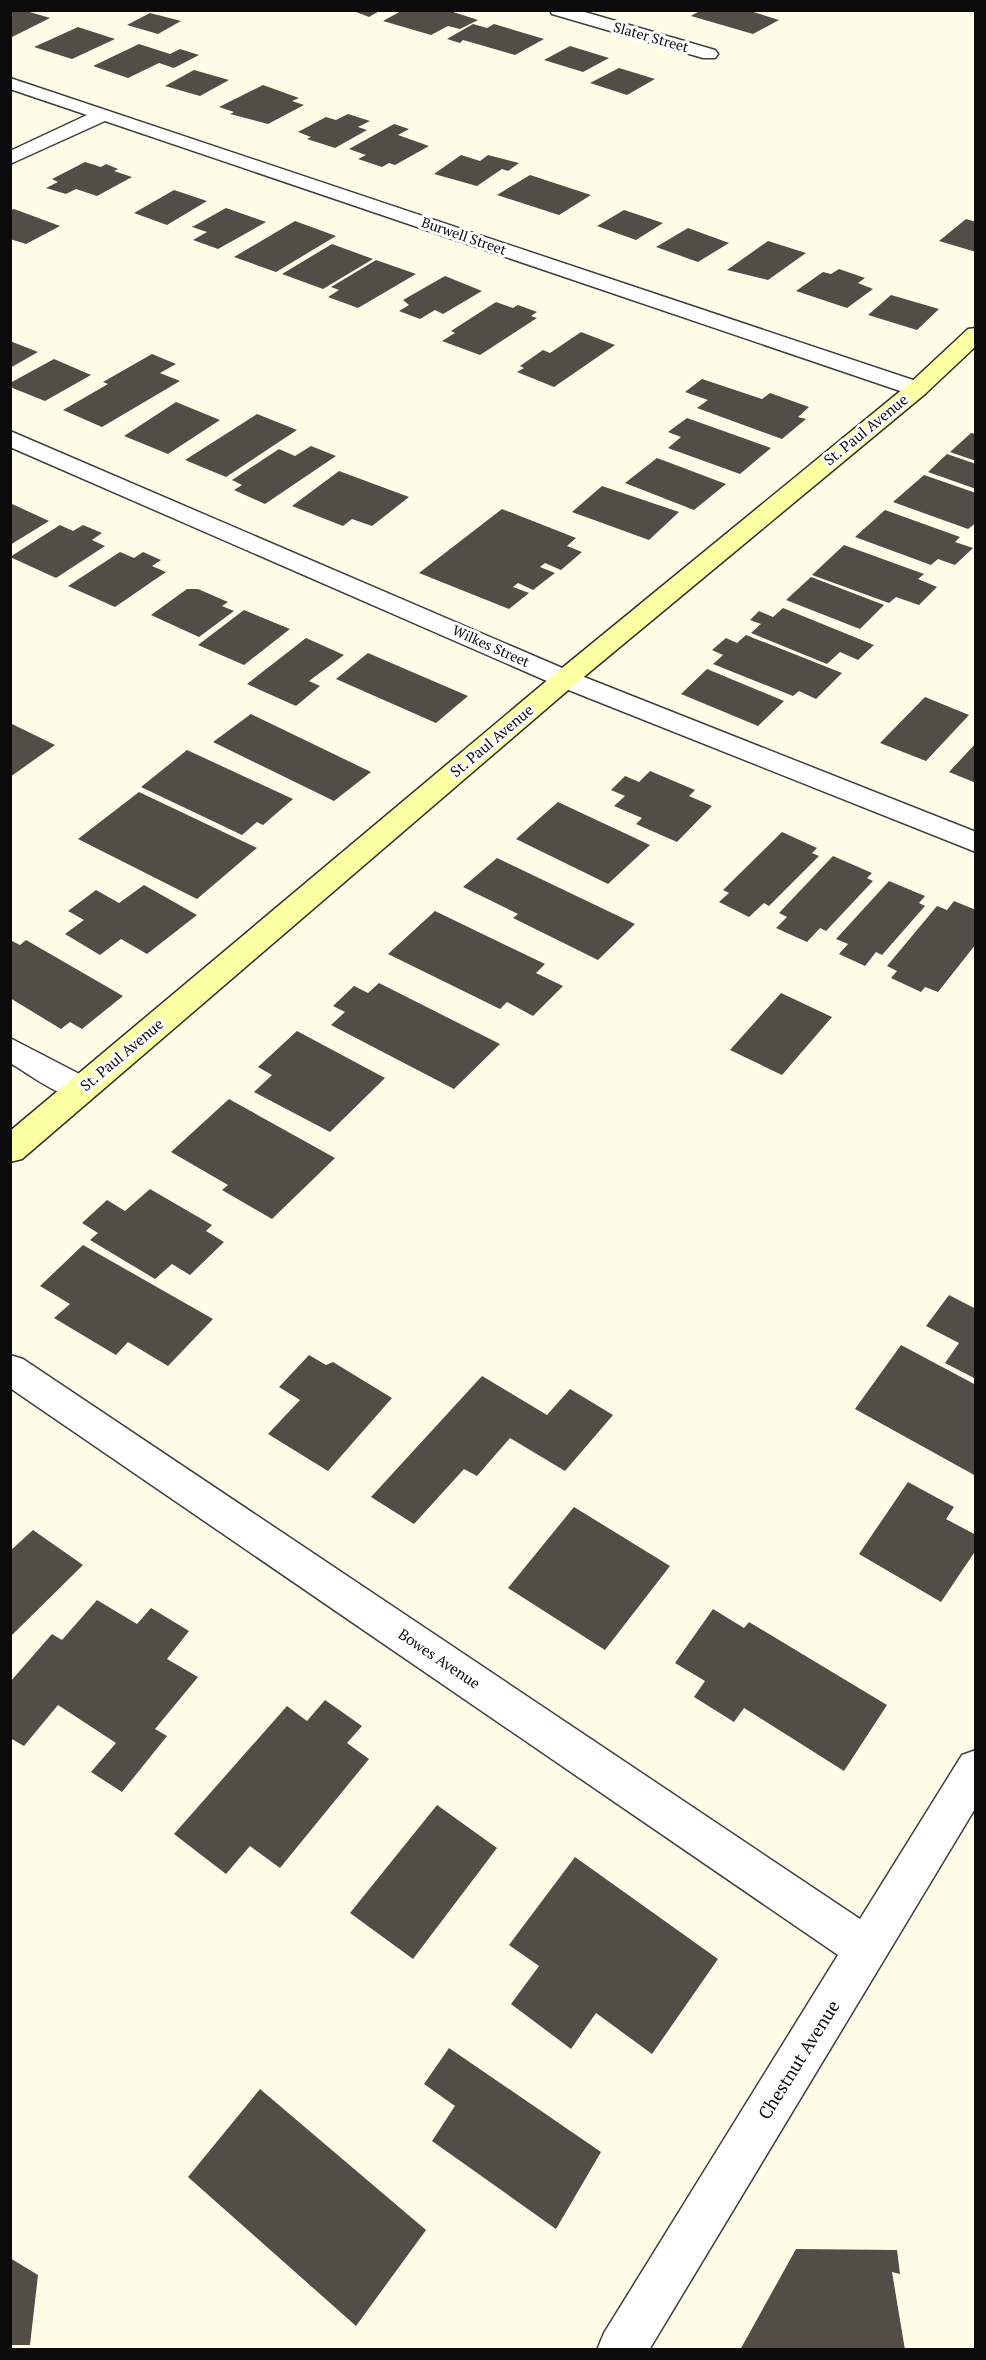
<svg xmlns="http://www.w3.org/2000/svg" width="986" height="2360" font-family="'PT Serif',serif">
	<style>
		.building { fill: #534d47 }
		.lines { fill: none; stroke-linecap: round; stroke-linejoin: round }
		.street-casing { stroke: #3e3e3e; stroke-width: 3 }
		.secondary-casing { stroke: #2d2d2d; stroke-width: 3 }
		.street { fill: #fff; fill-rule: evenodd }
		.secondary { fill: #fdffa3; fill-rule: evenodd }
		.labels { text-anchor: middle; stroke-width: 6; stroke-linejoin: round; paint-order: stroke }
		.far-street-label { font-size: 14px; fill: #0b0b0b; stroke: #fff }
		.street-label { font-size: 15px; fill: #0b0b0b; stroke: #fff }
		.near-street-label { font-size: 18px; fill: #0b0b0b; stroke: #fff }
	</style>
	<rect width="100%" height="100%" fill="#fffde8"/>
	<path class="building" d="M23,10l27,8 -40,20v-27z
		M351,10h30l-12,7z
		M403,10h44l31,10 -18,9 -12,-3 -17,9 -48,-14z
		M701,10h46l32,10 -26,14 -62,-18z
		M150,13l31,8 -23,13 -31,-9z
		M473,24l14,4 7,-4 50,15 -29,16 -52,-15 -3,3 -13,-4z
		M78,27l37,12 -43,20 -38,-12z
		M139,44l31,10 10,-5 19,6 -25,13 -15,-5 -31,15 -35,-12z
		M570,46l39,12 -26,14 -39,-12z
		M619,68l36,11 -28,16 -37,-12z
		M194,70l35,10 -29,16 -35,-10z
		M263,85l36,13 -7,3 12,4 -36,19 -38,-10 4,-2 -15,-5z
		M348,114l22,7 -12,6 9,3 -32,18 -28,-9 4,-2 -13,-5 28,-15 10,3z
		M394,124l15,5 -11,6 31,11 -34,19 -6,-2 -7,4 -24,-8 8,-4 -17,-6z
		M461,155l19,6 8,-6 31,8 -11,8 -6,-2 -25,17 -43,-12z
		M85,162l16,5 5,-3 12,5 -4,2 18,6 -35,19 -21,-7 -10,5 -20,-6 12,-6 -6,-3z
		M530,175l61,20 -32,20 -62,-20z
		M174,190l33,11 -40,24 -33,-12z
		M226,208l40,14 -48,27 -25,-9 14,-8 -15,-5z
		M14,209l46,17 -34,18 -16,-5v-28z
		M624,210l39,13 -27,17 -39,-14z
		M966,219l10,3v30l-37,-11z
		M295,221l41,15 -60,36 -42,-15z
		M688,228l41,15 -31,19 -42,-15z
		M768,241l38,12 -38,27 -41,-10z
		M332,244l41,15 -50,30 -41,-15z
		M376,260l40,14 -58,34 -30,-11 11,-7 -8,-3z
		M839,269l26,9 -7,5 15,6 -26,19 -51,-17 27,-19 8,2z
		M445,276l37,15 -39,23 -8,-4 -15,9 -21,-8 10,-6 -6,-5z
		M891,295l48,14 -22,21 -49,-15z
		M496,302l17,6 5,-3 19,7 -6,4 6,2 -57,37 -38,-14 13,-8 -4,-2z
		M581,332l34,13 -61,42 -37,-15 7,-4 -4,-2 23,-16 7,3z
		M10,341l28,11 -28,16z
		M152,354l24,10 -16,9 20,8 -78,46 -39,-17 45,-26 -5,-2z
		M54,359l37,16 -46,26 -35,-14v-4z
		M702,379l60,20 8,-6 39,14 -11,10 8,2 -24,20 -85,-31 11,-8 -23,-8z
		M176,402l44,18 -52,34 -44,-18z
		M257,414l40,16 -71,47 -41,-17z
		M687,418l84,30 -31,26 -72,-26 13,-11 -13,-5z
		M971,433l5,1v27l-26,-9z
		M311,446l25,10 -71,48 -31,-14 8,-5 -10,-5 47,-31 16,7z
		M947,454l29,10v25l-48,-17z
		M657,458l69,26 -32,26 -69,-27z
		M339,471l70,26 -37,29 -20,-7 -9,7 -51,-20z
		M924,475l52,18v30l-8,6 -75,-27z
		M602,486l77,26 -30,28 -77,-28z
		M10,503l39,18 -39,24z
		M502,509l74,29 -9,8 15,6 -21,18 -16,-7 -5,4 15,6 -22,17 -15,-7 -5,4 16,6 -20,16 -90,-36z
		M885,510l75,27 -5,5 18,6 -18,17 -17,-6 -7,6 -76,-28z
		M60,525l13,6 10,-6 19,8 -10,7 13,6 -49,32 -46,-21z
		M844,545l80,29 -6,5 19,8 -18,18 -23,-8 -7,6 -77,-28z
		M120,552l14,6 9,-6 18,8 -9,6 14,6 -51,35 -47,-21z
		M811,577l73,28 -24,24 -74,-29z
		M187,589h11l30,13 -6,4 12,5 -35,26 -48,-22z
		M783,608l91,37 -16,15 -18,-8 -13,12 -76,-31 10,-9 -11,-4 9,-9 14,6z
		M244,610l46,19 -46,36 -46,-20z
		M746,635l96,38 -26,26 -17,-8 -6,5 -80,-32 10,-9 -11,-5 14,-12 11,5z
		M306,638l38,17 -35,26 11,5 -24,20 -49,-22z
		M368,653l100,43 -32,27 -100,-44z
		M707,669l77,32 -26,25 -77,-32z
		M925,697l44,18 -43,46 -46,-18z
		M251,714l120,58 -37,29 -121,-59z
		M10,723l45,22 -45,32z
		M976,743v40l-27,-11z
		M187,750l106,49 -30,26 -6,-3 -15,13 -101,-48z
		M650,771l45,19 -6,6 23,10 -35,36 -41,-18 6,-6 -28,-12 11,-10 -14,-6 14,-14 14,6z
		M139,792l118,56 -60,51 -119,-60z
		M558,802l92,43 -42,39 -92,-45z
		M782,832l35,16 -5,5 7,3 -50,50 -5,-3 -15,14 -30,-15 10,-9 -6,-3z
		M833,856l39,17 -5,5 6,3 -47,50 -6,-3 -13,14 -31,-14 11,-11 -8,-4z
		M497,858l138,66 -37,36 -85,-42 5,-4 -55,-27z
		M889,881l36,15 -6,7 6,3 -43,49 -6,-3 -11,14 -26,-12 9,-10 -12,-5z
		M144,885l53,30 -50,39 -26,-15 -21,16 -35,-21 19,-14 -16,-9 28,-21 23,13z
		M954,901l22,9v34l-38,48 -13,-5 -4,5 -30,-14 6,-7 -10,-5 50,-60 10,4z
		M435,911l110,53 -9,9 27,13 -30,30 -26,-14 -7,7 -112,-55z
		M10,940l10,5 6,-5 97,56 -41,33 -12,-7 -9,7 -51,-31z
		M379,983l121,61 -46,45 -123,-64 14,-13 -12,-6 21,-20 14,7z
		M781,993l51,24 -50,58 -52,-25z
		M297,1031l88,47 -55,54 -76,-40 18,-17 -14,-8z
		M229,1099l106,59 -63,61 -50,-29 6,-5 -57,-33z
		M150,1189l62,36 -6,6 18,11 -34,33 -18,-11 -17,15 -65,-39 8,-7 -16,-10 25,-23 18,11z
		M83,1245l130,74 -45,47 -40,-24 -12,13 -62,-37 16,-14 -30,-18z
		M949,1295l27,14v70l-31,-16 14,-20 -33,-17z
		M901,1345l75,40v91l-121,-67z
		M309,1355l17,10 7,-3 59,36 -64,73 -60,-37 32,-34 -21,-13z
		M482,1376l65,39 23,-26 43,26 -48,56 -55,-33 -33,38 -13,-7 -50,55 -43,-27z
		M908,1482l46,25 -8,12 30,16v15l-35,52 -82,-48z
		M574,1507l96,59 -65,84 -97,-62z
		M33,1530l50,35 -73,72v-86z
		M97,1600l40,24 14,-16 38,23 -22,28 31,18 -43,52 12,7 -45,56 -31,-20 25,-29 -58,-38 -34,41 -14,-8v-56l42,-48 10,6z
		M713,1609l31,19 5,-6 138,83 -43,66 -100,-63 -10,14 -40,-25 11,-16 -30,-18z
		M325,1700l37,26 -15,17 22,16 -89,109 -30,-22 -24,28 -52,-40 113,-128 20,15z
		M437,1805l60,43 -84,111 -63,-46z
		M575,1857l143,102 -66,95 -56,-41 -25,36 -60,-45 28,-38 -30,-21z
		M449,2048l152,104 -45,77 -124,-88 23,-35 -31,-22z
		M260,2089l166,141 -70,96 -168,-149z
		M796,2249l101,1 3,24 -8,-2 13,78h-165z
		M10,2258l28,17 -8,70h-20z"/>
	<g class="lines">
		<defs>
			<path id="street" d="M550,10h28l137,40 3,4 -3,4h-12l-151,-44z
				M10,78l915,306 3,5 -3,5h-16l-804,-273 -95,43v-13l77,-36 -77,-26z
				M10,431l564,242 402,159v20l-420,-167 -546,-238z
				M10,1038l83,43 5,8 -5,8c-26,8 -60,-21 -83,-34z
				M10,1355l13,4 837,560 102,-164 14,-5v57l-327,543h-52l7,-17 234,-378 -828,-567z"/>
			<path id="secondary" d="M976,328v18l-51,48 -351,291 -552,474 -12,3v-31l546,-458 353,-289 59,-55z"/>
		</defs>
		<use href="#street" class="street-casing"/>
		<use href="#secondary" class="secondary-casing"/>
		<use href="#street" class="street"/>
		<use href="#secondary" class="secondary"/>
	</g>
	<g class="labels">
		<g class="far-street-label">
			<text transform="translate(651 37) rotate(16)" y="5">Slater Street</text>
			<text transform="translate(464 236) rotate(19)" y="5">Burwell Street</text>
			<text transform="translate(491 646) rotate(24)" y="5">Wilkes Street</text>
		</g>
		<g class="street-label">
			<text transform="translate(866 430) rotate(-39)" y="5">St. Paul Avenue</text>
			<text transform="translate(492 741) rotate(-40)" y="5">St. Paul Avenue</text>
			<text transform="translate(122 1055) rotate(-40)" y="5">St. Paul Avenue</text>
			<text transform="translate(439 1659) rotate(34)" y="5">Bowes Avenue</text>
		</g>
		<g class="near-street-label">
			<text transform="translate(799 2060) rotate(-58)" y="6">Chestnut Avenue</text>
		</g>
	</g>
	<rect width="986" height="2360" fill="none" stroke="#0b0b0b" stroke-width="24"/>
</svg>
